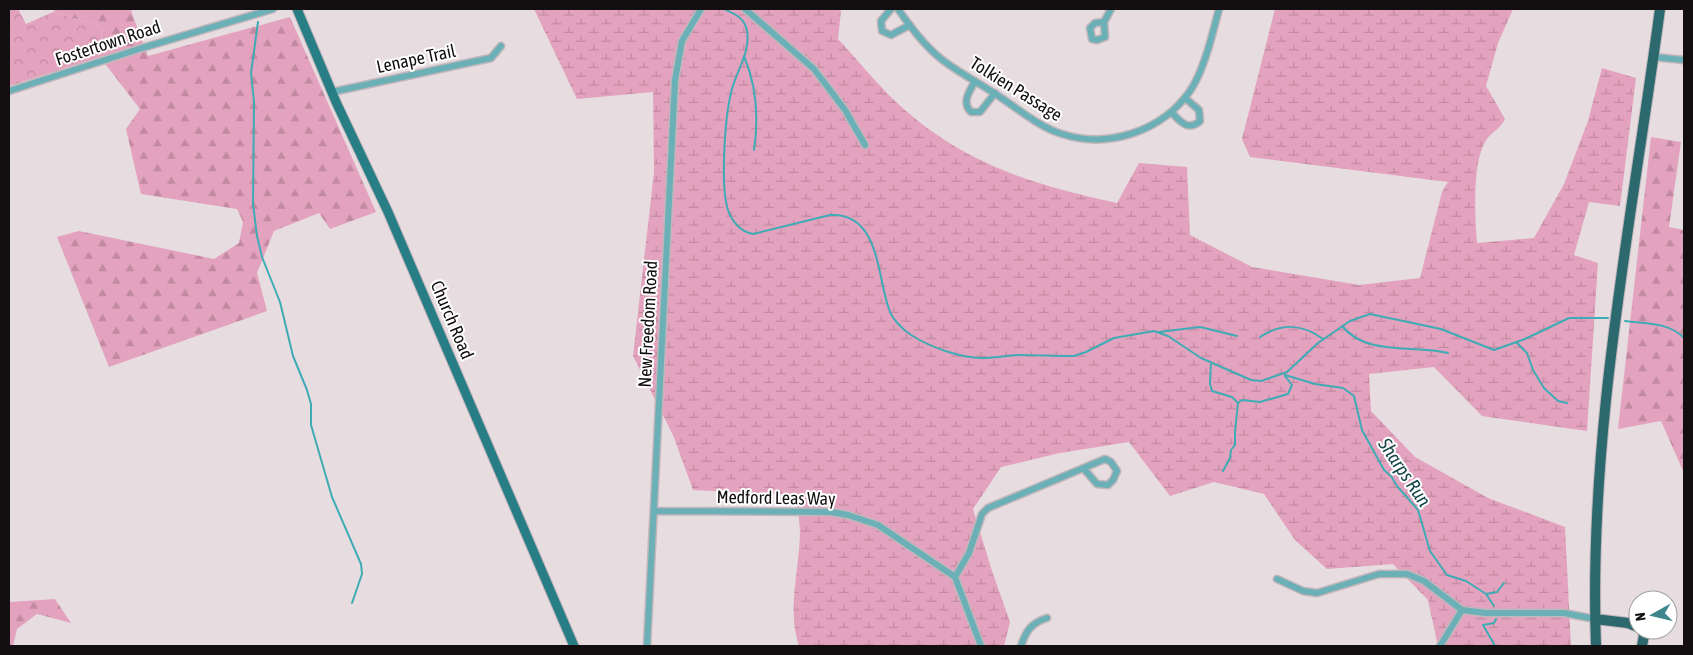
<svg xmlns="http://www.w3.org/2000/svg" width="1693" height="655" font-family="'Asap Condensed',sans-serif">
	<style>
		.forest { fill: url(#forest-firs) }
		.wetland { fill: url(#wetland-marsh) }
		.park { fill: url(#park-crowns) }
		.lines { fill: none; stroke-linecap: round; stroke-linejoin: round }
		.stream { stroke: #3fabb4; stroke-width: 2 }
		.minor-casing { stroke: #c1b7bb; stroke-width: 9 }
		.major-casing { stroke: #c1b7bb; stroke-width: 11 }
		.highway-casing { stroke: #c1b7bb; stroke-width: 12 }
		.minor { stroke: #6bb0b7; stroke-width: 6 }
		.major { stroke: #277e85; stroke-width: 9 }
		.highway { stroke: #2c696e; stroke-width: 10 }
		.labels { text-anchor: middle; stroke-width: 4; stroke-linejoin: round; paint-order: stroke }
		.street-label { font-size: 18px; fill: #130f11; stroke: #fff }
		.water-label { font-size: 19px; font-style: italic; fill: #16464a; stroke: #fff }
	</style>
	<defs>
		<pattern id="forest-firs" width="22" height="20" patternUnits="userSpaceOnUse" patternTransform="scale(1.25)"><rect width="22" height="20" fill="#e3a2bd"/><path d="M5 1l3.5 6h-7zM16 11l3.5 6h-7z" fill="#c28aa1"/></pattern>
		<pattern id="wetland-marsh" width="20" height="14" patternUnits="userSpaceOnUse" patternTransform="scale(1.25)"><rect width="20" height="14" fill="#e3a2bd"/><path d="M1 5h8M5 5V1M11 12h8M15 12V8" fill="none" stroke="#c28aa1"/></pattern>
		<pattern id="park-crowns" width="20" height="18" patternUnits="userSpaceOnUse" patternTransform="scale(1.25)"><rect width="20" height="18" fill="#e3a2bd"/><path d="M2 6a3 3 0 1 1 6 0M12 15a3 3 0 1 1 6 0" fill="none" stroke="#c28aa1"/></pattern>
	</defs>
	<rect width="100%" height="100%" fill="#e7dce0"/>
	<path class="forest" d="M56,9h79l-4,2 17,45 142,-39 86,195 -46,17 -11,-16 -45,18 -17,42 10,38 -158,56 -52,-130 22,-6 135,28 25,-16 4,-21 -6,-13 -96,-15 -15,-65 14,-20 -37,-48 -2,-35 -48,-14z
		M1651,137l30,5 -12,85 15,3v243l-23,-52 -43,8z
		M55,599l16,24 -34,-9 -20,15 -4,17h-4v-46l1,2z"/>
	<path class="wetland" d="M534,9h305l2,2 -3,28c19,20 37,43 57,62 66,62 135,83 222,102l22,-40 48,4 3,68 62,32 107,18 61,-7 22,-86 6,-10 -198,-25 -8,-18 33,-130h238l-15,34 -12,43 19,33c-5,11 -16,14 -20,23 -13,23 -10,75 -8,101l57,-5 30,-54 24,-63 14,-53 34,10 -16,128 -31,-4 -15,53 24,8 -11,168 -105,-15 -48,-49 -65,7 2,37 44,46 73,41 77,29 6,119h-133l-10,-46 -35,-36 -66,5 -32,-29 -31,-46 -50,-12 -44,14 -41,-54 -69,11 -59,14 -28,42 19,62 18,51 -6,24h-205c-12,-36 0,-75 1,-112 0,-13 -3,-27 -5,-39l-102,-5 -20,-55 -40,-79 21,-184 -1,-80 -76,7z"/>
	<path class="park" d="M9,9h9l8,15 27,-12 48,14 2,30 -94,30z"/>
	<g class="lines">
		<path class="stream" d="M724,9c11,5 21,9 23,22 4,21 -12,42 -16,62 -6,25 -12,101 -1,122 5,10 13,17 23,19l77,-19c50,-3 47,62 59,94 3,10 13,20 22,26 19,12 49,23 71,23 12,0 23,-2 35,-3 19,0 38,1 57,1l12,-4 28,-14 40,-7 14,5 33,22 50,22 10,1 26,-9 31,-29 32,-22 20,-7 71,15 53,21 31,-11 44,-21h39
			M258,22l-7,51 3,29 -1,102 4,32 5,21 18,45 13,54 14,34 4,14v21l21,72 29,67 1,10 -10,29
			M744,56c13,31 15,61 10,94
			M1625,321c21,3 44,1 59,17
			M1342,326c25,31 73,18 106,27
			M1159,332l41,-5 37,9
			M1260,337c21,-14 43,-13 63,2
			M1516,342l11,11 6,17 11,18 14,13 9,2
			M1211,362l-1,22 2,7 20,6 6,6
			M1285,375l30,9 28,4 11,8 8,34 22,40 7,6 6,10 21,24 12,41 17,24 19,6 20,13 8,12
			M1238,403l4,-3 18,2 28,-8 4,-9 -7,-9
			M1223,471l7,-13 1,-8 4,-5v-13l3,-29
			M1486,594l11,-2 7,-9
			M1495,646l-12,-21 11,-2 2,-4"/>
		<defs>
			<path id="minor" d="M745,9l69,60 31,41 20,35
				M891,9l-10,12 1,10 9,4 19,-10
				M898,9c12,17 25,35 42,49 17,14 38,24 57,37 20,13 42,32 65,39 47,15 100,-3 128,-43 14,-20 23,-59 29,-82
				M1104,22l-9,1 -5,5 2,11 5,1 8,-3 -1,-15 7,-13
				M1654,57l30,3
				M975,81c-5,10 -14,21 -4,31h9l15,-19
				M9,91l133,-43 131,-39
				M332,92l159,-34 10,-12
				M1171,112c9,9 17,20 29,9l-1,-11 -14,-12
				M654,511l177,1 17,3 30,10 77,52 26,69
				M955,577l14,-24 13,-39 6,-6 117,-49 6,3 6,9 -4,9 -5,5 -11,-1 -13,-15
				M1277,579l26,12 14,2 62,-19h28l17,7 38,29 24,3h78l31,6
				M647,646l28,-566 7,-39 19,-32
				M1021,646c5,-15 10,-23 26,-28
				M1440,646l22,-36"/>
			<path id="major" d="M297,9l39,93 52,110 186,434"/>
			<path id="highway" d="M1595,619l33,4 10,4
				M1596,646c-8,-214 36,-426 64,-637
				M1642,646l2,-11 -2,-5"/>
		</defs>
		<use href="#minor" class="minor-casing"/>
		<use href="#major" class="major-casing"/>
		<use href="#highway" class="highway-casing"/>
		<use href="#minor" class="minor"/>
		<use href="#major" class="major"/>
		<use href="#highway" class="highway"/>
	</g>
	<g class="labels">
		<g class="street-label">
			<text transform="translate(108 43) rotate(-18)" y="6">Fostertown Road</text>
			<text transform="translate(416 59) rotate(-12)" y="6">Lenape Trail</text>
			<text transform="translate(1016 89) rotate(32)" y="6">Tolkien Passage</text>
			<text transform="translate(452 320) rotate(67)" y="6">Church Road</text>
			<text transform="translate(648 324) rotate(-87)" y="6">New Freedom Road</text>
			<text transform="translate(776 498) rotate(1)" y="6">Medford Leas Way</text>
		</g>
		<g class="water-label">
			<text transform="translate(1405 472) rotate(56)" y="7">Sharps Run</text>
		</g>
	</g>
	<rect width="1693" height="655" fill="none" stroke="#130f11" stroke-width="20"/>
	<g transform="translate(1653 615) rotate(262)"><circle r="24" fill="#ffffff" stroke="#a19fa0"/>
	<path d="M0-4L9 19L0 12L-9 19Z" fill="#3f878d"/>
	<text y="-8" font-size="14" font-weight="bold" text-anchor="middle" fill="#130f11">N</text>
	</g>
</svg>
